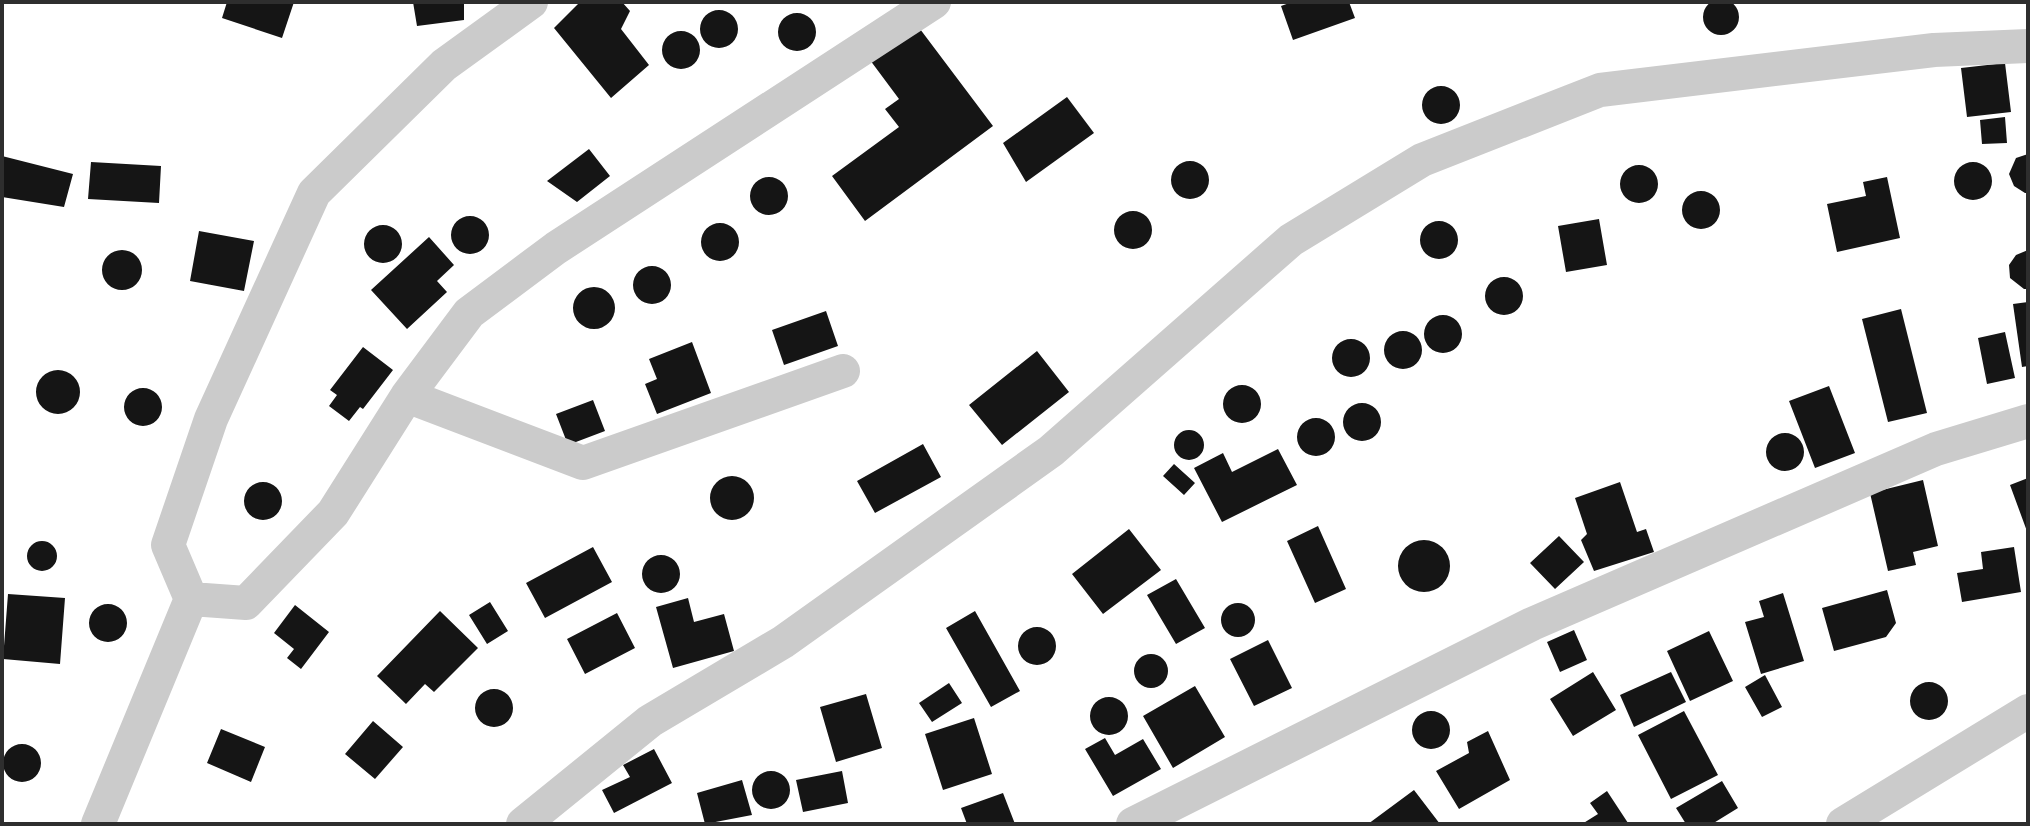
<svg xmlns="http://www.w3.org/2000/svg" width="2030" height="826" font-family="'DejaVu Sans',sans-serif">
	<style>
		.building { fill: #151515 }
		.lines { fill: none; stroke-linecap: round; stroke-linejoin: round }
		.street { stroke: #cbcbcb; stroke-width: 34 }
	</style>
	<rect width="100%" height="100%" fill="#fff"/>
	<path class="building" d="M1703 17a18 18 0 1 1 36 0a18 18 0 1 1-36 0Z
		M227,2h67l-12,36 -60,-20z
		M413,2h51v18l-47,6z
		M580,2h42l8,9 -9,18 28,36 -38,33 -57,-70z
		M1292,2h57l6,16 -62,22 -12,-34z
		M700 29a19 19 0 1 1 38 0a19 19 0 1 1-38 0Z
		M778 32a19 19 0 1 1 38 0a19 19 0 1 1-38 0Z
		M917,25l76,101 -128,95 -33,-45 67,-49 -14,-18 14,-10 -29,-39z
		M662 50a19 19 0 1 1 38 0a19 19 0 1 1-38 0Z
		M2005,63l6,49 -44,5 -6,-49z
		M1422 105a19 19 0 1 1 38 0a19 19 0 1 1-38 0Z
		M1067,97l27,36 -68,49 -23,-39z
		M2005,117l2,26 -25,1 -2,-24z
		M589,149l21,27 -33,26 -30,-21z
		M2028,154v39h-3l-11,-7 -5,-12 7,-16z
		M2,156l71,18 -9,33 -62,-10z
		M1171 180a19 19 0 1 1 38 0a19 19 0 1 1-38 0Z
		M1954 181a19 19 0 1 1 38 0a19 19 0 1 1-38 0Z
		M91,162l70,4 -2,37 -71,-4z
		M1620 184a19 19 0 1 1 38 0a19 19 0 1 1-38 0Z
		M750 196a19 19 0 1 1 38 0a19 19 0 1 1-38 0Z
		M1887,177l13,61 -63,14 -10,-48 39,-8 -3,-14z
		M1682 210a19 19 0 1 1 38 0a19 19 0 1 1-38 0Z
		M1114 230a19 19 0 1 1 38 0a19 19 0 1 1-38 0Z
		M451 235a19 19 0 1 1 38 0a19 19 0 1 1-38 0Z
		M1599,219l8,46 -41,7 -8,-46z
		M1420 240a19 19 0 1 1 38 0a19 19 0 1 1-38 0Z
		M701 242a19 19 0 1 1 38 0a19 19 0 1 1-38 0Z
		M364 244a19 19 0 1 1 38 0a19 19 0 1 1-38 0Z
		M199,231l55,10 -10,50 -54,-10z
		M429,237l25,28 -17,16 10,11 -40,37 -36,-39z
		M102 270a20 20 0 1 1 40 0a20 20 0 1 1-40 0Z
		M2028,250v39h-4l-14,-11 -1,-13 7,-10z
		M633 285a19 19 0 1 1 38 0a19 19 0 1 1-38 0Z
		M1485 296a19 19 0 1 1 38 0a19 19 0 1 1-38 0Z
		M573 308a21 21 0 1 1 42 0a21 21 0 1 1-42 0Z
		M2028,302v64l-6,1 -9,-63z
		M1901,309l26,104 -39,9 -26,-103z
		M826,311l12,35 -54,19 -12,-35z
		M1424 334a19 19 0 1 1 38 0a19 19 0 1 1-38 0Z
		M1384 350a19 19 0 1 1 38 0a19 19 0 1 1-38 0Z
		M2005,332l10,46 -28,6 -9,-46z
		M1332 358a19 19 0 1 1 38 0a19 19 0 1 1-38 0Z
		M692,342l19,51 -54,21 -12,-30 12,-5 -8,-20z
		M363,347l30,23 -30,39 -3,-2 -11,14 -20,-15 8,-11 -7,-5z
		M1037,351l32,41 -67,53 -33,-40z
		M36 392a22 22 0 1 1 44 0a22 22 0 1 1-44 0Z
		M1223 404a19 19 0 1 1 38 0a19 19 0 1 1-38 0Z
		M1829,386l26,67 -40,15 -26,-67z
		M124 407a19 19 0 1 1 38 0a19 19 0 1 1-38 0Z
		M593,400l12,31 -37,14 -12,-31z
		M1343 422a19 19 0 1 1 38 0a19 19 0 1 1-38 0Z
		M1297 437a19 19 0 1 1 38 0a19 19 0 1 1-38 0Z
		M1174 445a15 15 0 1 1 30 0a15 15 0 1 1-30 0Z
		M1766 452a19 19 0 1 1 38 0a19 19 0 1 1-38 0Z
		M923,444l18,33 -66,36 -18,-32z
		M1278,449l19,36 -75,37 -28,-54 29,-15 9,19z
		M1174,464l21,19 -11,12 -21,-19z
		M710 498a22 22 0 1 1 44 0a22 22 0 1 1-44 0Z
		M2028,478v56l-18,-49z
		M1923,480l15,66 -25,6 3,13 -28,6 -18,-78z
		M244 501a19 19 0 1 1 38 0a19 19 0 1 1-38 0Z
		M1620,482l17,50 9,-3 8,23 -60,19 -13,-31 6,-6 -12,-36z
		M1318,526l28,63 -31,14 -28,-62z
		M1129,529l32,41 -58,44 -31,-40z
		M1559,536l25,26 -29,27 -25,-26z
		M1398 566a26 26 0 1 1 52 0a26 26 0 1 1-52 0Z
		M27 556a15 15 0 1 1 30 0a15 15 0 1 1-30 0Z
		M593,547l19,35 -67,36 -19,-35z
		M2014,547l7,45 -59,10 -5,-29 26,-4 -2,-17z
		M642 574a19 19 0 1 1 38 0a19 19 0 1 1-38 0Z
		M1176,579l29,49 -29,16 -29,-49z
		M1887,590l9,33 -10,14 -52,14 -12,-43z
		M1783,593l21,68 -43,13 -16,-52 19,-5 -5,-16z
		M8,594l57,4 -5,66 -57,-5z
		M688,598l6,24 30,-8 10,37 -61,17 -17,-61z
		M490,602l18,29 -21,13 -18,-29z
		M1221 620a17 17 0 1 1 34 0a17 17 0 1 1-34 0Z
		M89 623a19 19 0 1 1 38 0a19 19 0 1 1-38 0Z
		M295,605l34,27 -28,37 -14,-11 7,-9 -20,-16z
		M440,611l38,37 -44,44 -9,-8 -19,20 -29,-28z
		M975,611l45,80 -29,16 -45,-79z
		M617,613l18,35 -50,26 -18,-35z
		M1018 646a19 19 0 1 1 38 0a19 19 0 1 1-38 0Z
		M1574,630l13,30 -27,12 -13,-30z
		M1709,631l24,50 -43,20 -23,-50z
		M1268,640l24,48 -38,18 -24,-47z
		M1134 671a17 17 0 1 1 34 0a17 17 0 1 1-34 0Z
		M1593,672l23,38 -43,26 -23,-37z
		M1671,672l15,30 -52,25 -14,-32z
		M1765,675l17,32 -20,10 -17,-30z
		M1910 701a19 19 0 1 1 38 0a19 19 0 1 1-38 0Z
		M949,683l13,20 -30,19 -13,-19z
		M1195,686l30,51 -52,31 -30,-52z
		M475 708a19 19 0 1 1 38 0a19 19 0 1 1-38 0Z
		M866,694l16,54 -46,14 -16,-55z
		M1090 716a19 19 0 1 1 38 0a19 19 0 1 1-38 0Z
		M1412 730a19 19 0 1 1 38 0a19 19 0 1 1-38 0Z
		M1684,711l34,64 -47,24 -33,-64z
		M974,718l18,56 -49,16 -18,-56z
		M373,721l30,26 -28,32 -30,-25z
		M221,729l44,18 -14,35 -44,-19z
		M1488,731l22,49 -51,29 -23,-38 33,-18 -2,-11z
		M1105,738l10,17 28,-16 18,30 -48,27 -28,-47z
		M3 763a19 19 0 1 1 38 0a19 19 0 1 1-38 0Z
		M654,749l18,34 -58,30 -12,-23 28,-13 -7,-12z
		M752 790a19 19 0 1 1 38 0a19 19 0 1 1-38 0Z
		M842,771l6,32 -45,9 -7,-32z
		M742,780l10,35 -47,9 -8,-31z
		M1722,781l16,27 -26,16h-26l-10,-16z
		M1414,790l26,34h-72z
		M1607,791l21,32 -46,1 16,-10 -8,-11z
		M1003,793l12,31h-48l-6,-16z"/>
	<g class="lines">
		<path class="street" d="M407,396l176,67 260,-92
			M191,599l55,4 87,-90 74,-117 62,-83 87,-65 378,-246
			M98,824l93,-225 -23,-54 43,-126 103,-226 130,-128 87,-63
			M523,824l127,-103 133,-79 268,-191 240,-211 131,-80 178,-70 334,-40 94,-4
			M1133,824l399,-200 404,-175 92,-28
			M1843,824l185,-113"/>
	</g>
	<rect width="2030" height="826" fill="none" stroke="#2e2e2e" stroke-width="8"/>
</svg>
